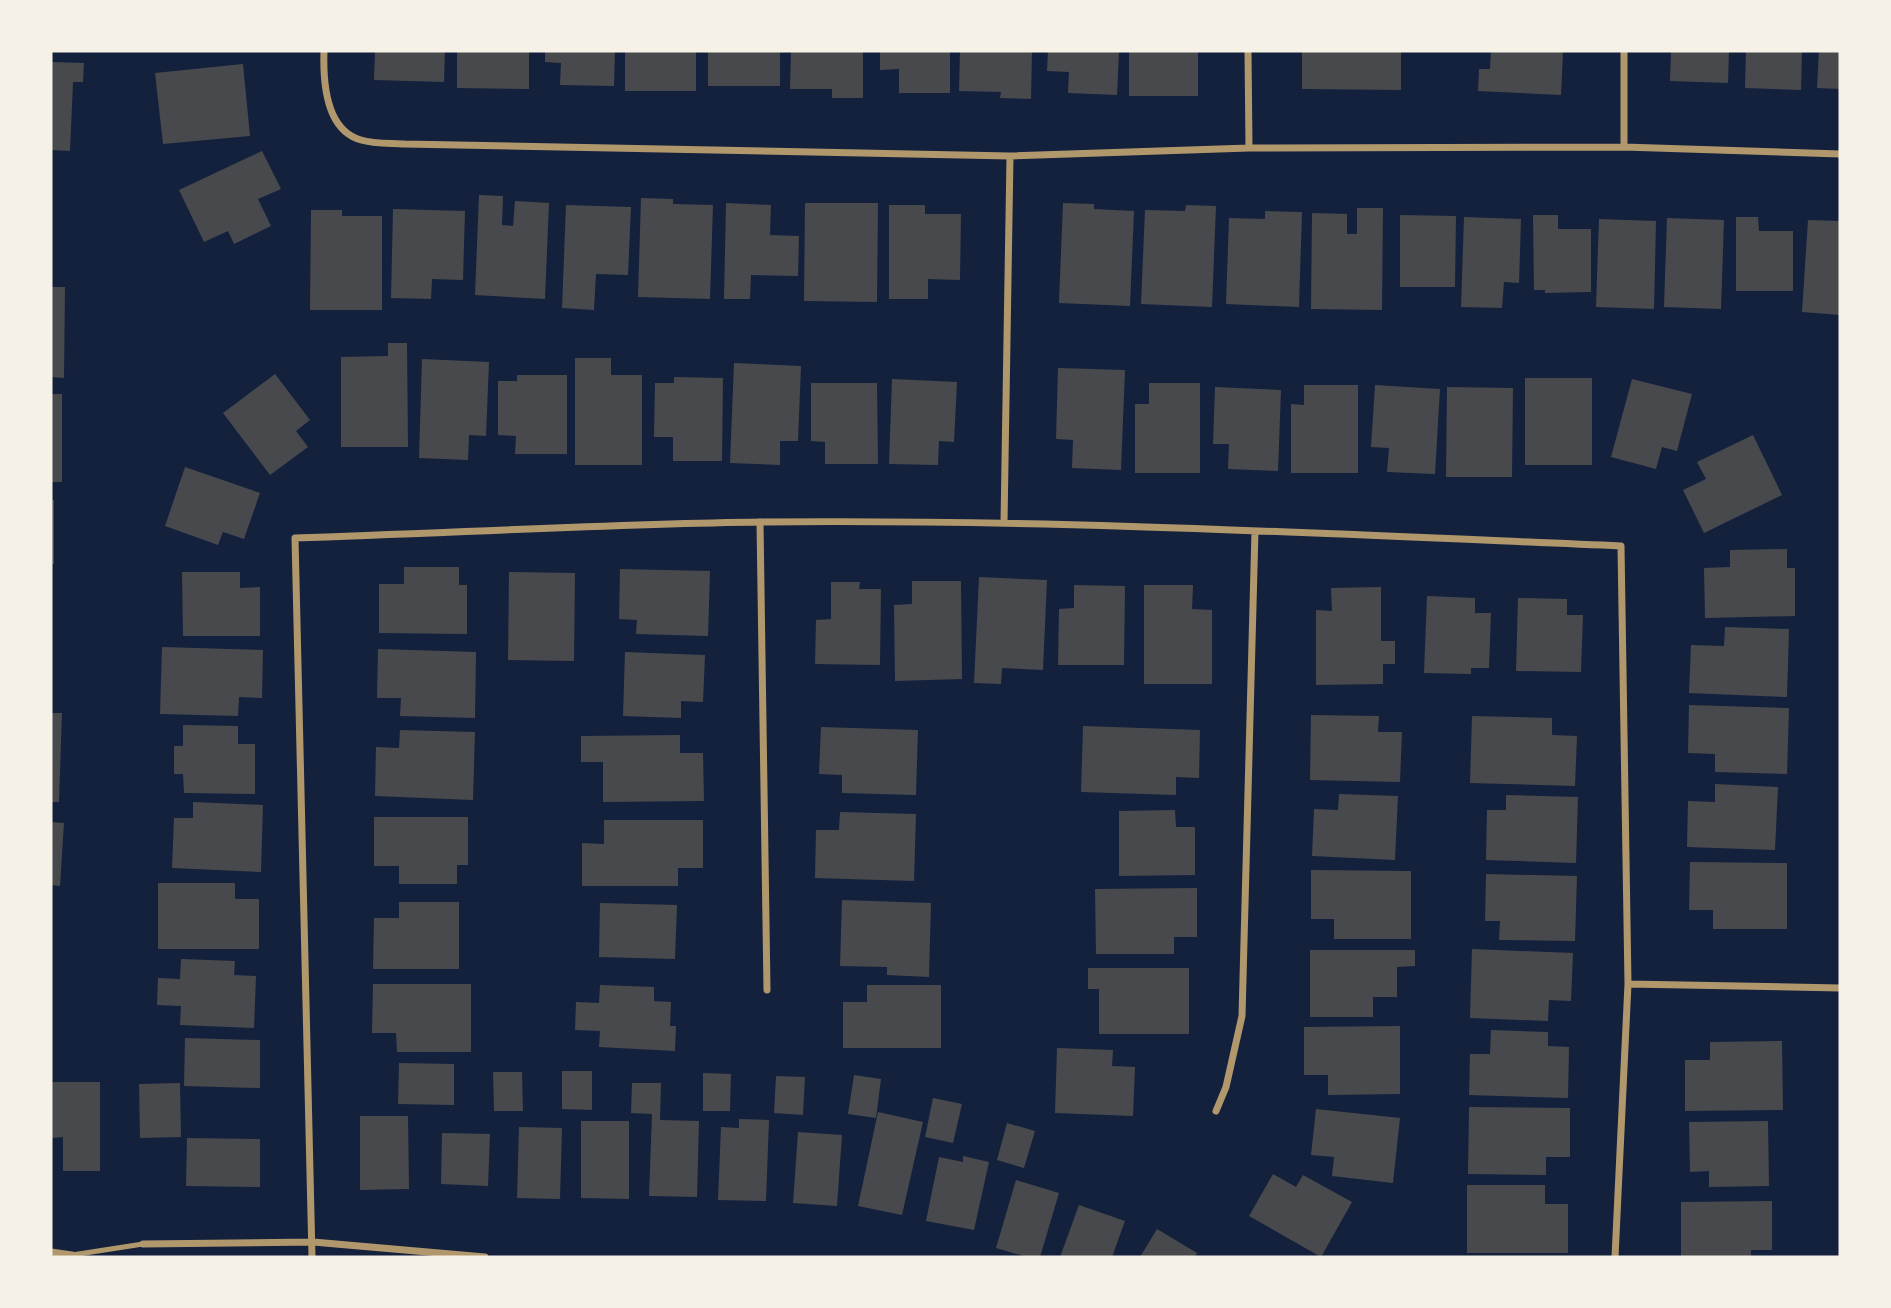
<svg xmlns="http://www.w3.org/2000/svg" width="1891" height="1308" font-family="Karla,sans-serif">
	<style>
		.building { fill: #48494c }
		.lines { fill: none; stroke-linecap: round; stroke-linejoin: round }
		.service { stroke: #b1986c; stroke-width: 5 }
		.minor { stroke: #b1986c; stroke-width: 7 }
	</style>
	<rect width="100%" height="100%" fill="#14213d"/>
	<path class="building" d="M375,51h70l-1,31 -70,-2z
		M457,51h72v38l-72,-1z
		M545,51h70l-1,35 -54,-1 1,-22 -16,-1z
		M625,51h71v40h-71z
		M708,51h72v35h-72z
		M791,51h72v47h-31v-9h-42z
		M880,51h70v42h-51v-24l-19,1z
		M960,51h72l-1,48 -31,-1 1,-6 -42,-1z
		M1048,51h71l-2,44 -49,-2 1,-21 -22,-1z
		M1129,51h69v45h-69z
		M1302,51h99v39l-99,-1z
		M1491,51h72l-2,44 -83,-4 1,-22h11z
		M1671,51h58l-1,32 -58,-2z
		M1746,51h56l-1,39 -56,-2z
		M1819,51h21v38l-23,-1z
		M51,62l33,1 -1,19h-10l-3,69 -19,-1z
		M243,64l7,72 -87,8 -8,-71z
		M262,151l19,38 -23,10 13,27 -37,18 -6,-13 -24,11 -25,-52z
		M479,195l24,1 -1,29 11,1 2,-25 34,2 -4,96 -70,-4z
		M641,198l32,1v5l40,1 -3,94 -72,-2z
		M726,203l45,2 -1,30 29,1 -1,40 -47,-1 -1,24h-26z
		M805,203h73l-1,99 -73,-1z
		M1063,203l31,1v5l40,2 -4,95 -71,-3z
		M566,205l65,2 -3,68 -32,-1 -2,36 -32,-2z
		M889,205h36v9h36l-1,66 -32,-1v20h-39z
		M1186,205l30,1 -4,101 -71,-3 4,-94 40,1z
		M1357,208h26l-1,102 -71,-1 1,-96 35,1v20h10z
		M393,209l72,2 -2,69 -31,-1 -1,20 -40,-1z
		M311,210h31v6h40v94h-72z
		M1265,211l37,1 -3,95 -73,-3 3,-86 36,1z
		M1400,215l56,1 -1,71h-55z
		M1533,215h25v14h33v63l-46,1v-3h-11z
		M1464,217l57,2 -2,64 -15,-1 -2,26 -41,-1z
		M1736,217h22l1,14h34v60h-57z
		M1667,218l57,2 -3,89 -57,-2z
		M1599,219l57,2 -2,88 -58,-2z
		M1808,220l32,1v94l-38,-3z
		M51,287h14l-1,91 -13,-1z
		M388,343h19l1,104h-67v-90l47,-1z
		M575,358h36v17h31v90h-67z
		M422,359l67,3 -3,74 -17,-1 -1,25 -49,-2z
		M734,363l67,3 -3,75h-18v24l-50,-2z
		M1058,368l67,2 -4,100 -49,-2 1,-28 -17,-1z
		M275,374l35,46 -14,11 12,16 -38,28 -47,-62z
		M517,375h50v79h-52l1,-18 -18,-1v-54h19z
		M674,377l49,1 -1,83h-49v-24h-19l1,-54h19z
		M1525,378h67v87h-67z
		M892,379l65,3 -3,60 -15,-1 -1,24 -49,-1z
		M1632,379l60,15 -15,57 -15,-4 -6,22 -45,-12z
		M811,383h66l1,81h-53v-22l-14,-1z
		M1149,383h51v90h-65v-69h14z
		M1304,385h54v88h-67v-69l13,1z
		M1375,385l65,4 -5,85 -48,-2 2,-24 -18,-1z
		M1215,387l66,3 -3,81 -50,-2 1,-25h-16z
		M1447,387l66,1 -1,89h-66z
		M51,394h11v88h-11z
		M1753,435l29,60 -78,38 -21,-43 23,-11 -9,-17z
		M185,467l75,26 -16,46 -21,-7 -5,13 -53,-19z
		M51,500h3v64h-3z
		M1787,549v19h8v48l-90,2 -1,-50 26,-1v-17z
		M404,567h55v18h8v49l-88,-1v-49h25z
		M620,569l90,2 -2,65 -72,-2 1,-14 -18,-1z
		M182,572h58v16l20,-1v49h-77z
		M509,572l66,1 -1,88 -66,-1z
		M979,577l68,3 -4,90 -41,-2 -1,16 -27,-1z
		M912,581h49l1,98 -67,2 -1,-76 18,-1z
		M831,582h29l-1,7h22l-1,76 -65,-1 1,-44 15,-1z
		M1074,585l51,1 -1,79h-66l1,-56 15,-1z
		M1144,585h49l-1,24 20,1v74h-68z
		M1381,587v54h14v23h-12v20l-67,1v-75l16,1 -1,-23z
		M1427,596l48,2v15h16l-2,55h-18v6l-47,-1z
		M1518,598l49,1v16h16l-2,57 -65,-1z
		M1725,627l64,2 -2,68 -98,-4 2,-48 33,1z
		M162,647l101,3 -1,48 -23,-1 -1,19 -78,-2z
		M378,649l98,3 -1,66 -75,-2 1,-18h-24z
		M625,652l80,3 -2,47 -22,-1v17l-58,-2z
		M1689,705l100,3 -2,66 -72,-2v-18l-27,-1z
		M51,713h11l-3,89h-8z
		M1311,715l68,1 -1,16h24l-2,50 -90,-2z
		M1472,716l80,2v17l25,1 -2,50 -105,-3z
		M183,725l55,1v18h17v50l-71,-1 -1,-19h-9v-28h9z
		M1083,726l117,4 -1,48 -23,-1v18l-95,-3z
		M821,727l97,3 -2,65 -74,-2v-18l-23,-1z
		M400,730l75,2 -2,68 -98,-4 1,-49 23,1z
		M680,735v18h23l1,48 -101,1v-40h-22v-26z
		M1715,784l63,3 -3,63 -88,-3 1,-46 27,1z
		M1339,794l59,2 -3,64 -83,-4 2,-47 24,1z
		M1506,795l72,2 -2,66 -90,-3 1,-50h19z
		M193,802l70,3 -2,67 -89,-4 2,-50h19z
		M1175,810l1,17h19v48l-76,1v-65z
		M840,812l76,2 -2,67 -99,-3 1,-48h23z
		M374,817h94v48h-11v19h-58v-18h-25z
		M604,820h99v48h-25v18h-96v-43l22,1z
		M51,822l13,1 -4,63 -9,-1z
		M1690,862l97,1v66h-74v-19h-24z
		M1311,870l100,1v68h-77v-20h-23z
		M1486,874l91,2 -2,65 -76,-1 1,-19h-15z
		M158,883h77v16h24v50h-101z
		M1197,888v49h-23v17h-78l-1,-65z
		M842,900l89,3 -2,74 -42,-2v-8l-47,-1z
		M399,902h60v67h-86l1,-51h25z
		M600,903l77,2 -2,54 -76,-2z
		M1472,949l101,4 -2,48 -22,-1 -1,21 -78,-3z
		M1310,950h105v16l-18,1v30h-24v20h-63z
		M181,959l54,2 -1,14 22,1 -2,52 -74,-3 1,-19 -24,-1 1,-27 22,1z
		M1088,968h101v66h-90v-45h-11z
		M373,984h98v68h-74l-1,-19h-24z
		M600,985l54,2v14l17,1 -1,24h6l-1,25 -76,-4 1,-16 -25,-1 1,-28 23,1z
		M867,985h74v63h-98v-46h24z
		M1400,1026v68l-72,1v-20h-24v-48z
		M1491,1030l57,2v14l21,1 -1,51 -99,-3 1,-41h20z
		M185,1038l75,2v48l-76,-2z
		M1782,1041l1,69 -98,1v-51h25v-18z
		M1057,1048l56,2 -1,16 23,1 -2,49 -78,-3z
		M399,1063l55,1v41l-56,-1z
		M562,1071h30v39l-30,-1z
		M493,1072h29l1,39h-29z
		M703,1073l28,1 -1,37h-27z
		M854,1075l27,4 -5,39 -28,-4z
		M776,1076l29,1 -2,38 -29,-2z
		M51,1082h49v89h-37v-34l-12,1z
		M180,1083l1,54 -41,1 -1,-54z
		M632,1083h29l-1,37 39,1 -2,76 -48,-1 3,-82 -21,-1z
		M933,1098l29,6 -9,39 -28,-6z
		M1469,1107l101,1v49h-24v18l-78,-1z
		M1316,1109l84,9 -7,65 -61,-7 2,-19 -23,-2z
		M878,1112l45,10 -21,93 -44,-9z
		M360,1116h48l1,73 -49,1z
		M739,1119l30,1 -3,81 -48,-1 3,-73 18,1z
		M581,1121h48v78l-48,-1z
		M1768,1121l1,65 -60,1v-16l-19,1 -1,-50z
		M1007,1123l28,8 -11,37 -27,-8z
		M519,1127l43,1 -2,71 -43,-1z
		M798,1132l44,3 -5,71 -44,-3z
		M442,1133l48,1 -2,52 -47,-2z
		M187,1138l73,1v48l-74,-1z
		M963,1156l26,6 -15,68 -48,-9 13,-64 24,5z
		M1273,1174l23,13 7,-12 49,27 -31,55 -72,-41z
		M1016,1180l43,13 -19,64h-13l-31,-9z
		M1467,1185h78v19h23v49h-101z
		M1772,1201v49h-21v7h-70v-55z
		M1079,1205l46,16 -13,36h-52z
		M1157,1229l40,24 -2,4h-55z"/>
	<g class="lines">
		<path class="service" d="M72,1255l71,-11"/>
		<path class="minor" d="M324,51c-1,30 1,79 37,89 13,4 30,3 44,4l605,12 239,-8 375,-1 216,7
			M1248,51l1,97
			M1624,147v-96
			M760,522l7,468
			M1004,523l6,-367
			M1628,984l212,4
			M1216,1111l10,-24 16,-71 13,-485
			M143,1244l170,-2 172,15
			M51,1252l21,3
			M312,1257l-17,-719c156,-5 311,-14 467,-16 286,-3 573,12 859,24l7,438 -13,273"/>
	</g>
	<rect width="1891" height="1308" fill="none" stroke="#f6f1e7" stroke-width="105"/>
</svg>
